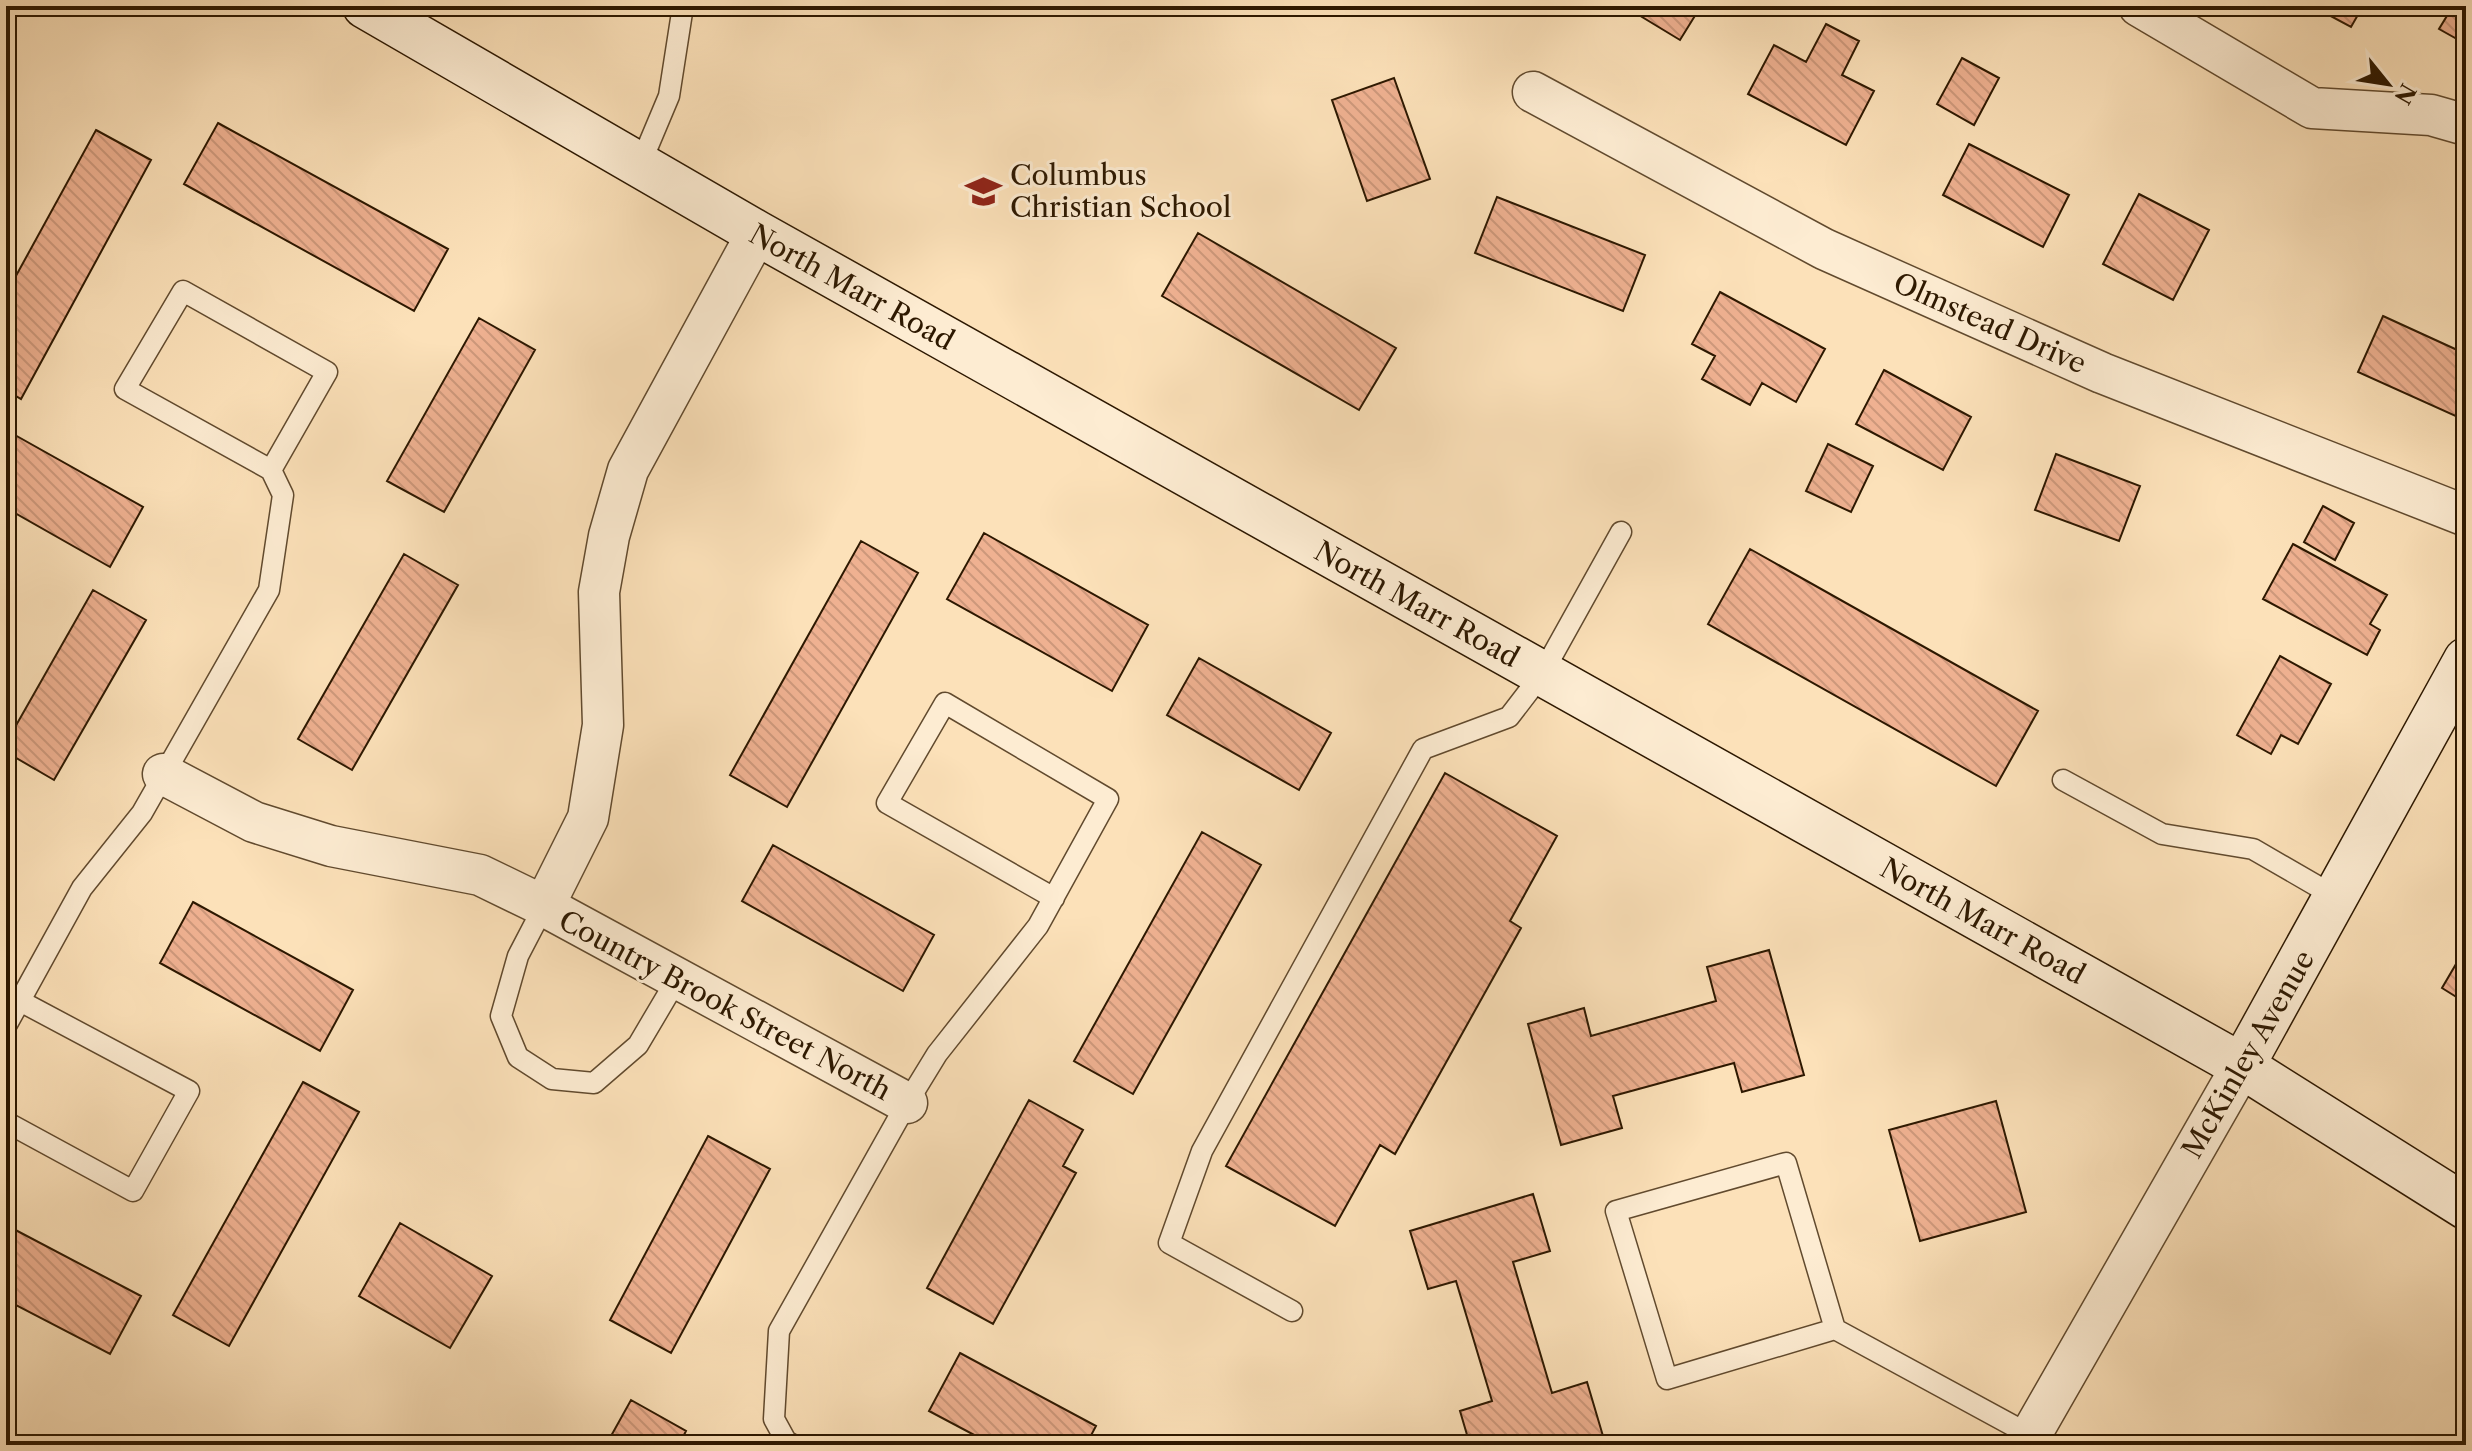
<svg xmlns="http://www.w3.org/2000/svg" width="2472" height="1451" font-family="'Libre Caslon Text',serif">
	<style>
		.building { fill: url(#building-back-hatch); stroke: #2d1800; stroke-width: 2 }
		.lines { fill: none; stroke-linecap: round; stroke-linejoin: round }
		.lane-casing { stroke: #614a2e; stroke-width: 23 }
		.street-casing { stroke: #614a2e; stroke-width: 43 }
		.secondary-casing { stroke: #2d1800; stroke-width: 47 }
		.lane { stroke: #fdecd2; stroke-width: 20 }
		.street { stroke: #fdecd2; stroke-width: 40 }
		.secondary { stroke: #fdecd2; stroke-width: 44 }
		.labels { text-anchor: middle; stroke-width: 6; stroke-linejoin: round; paint-order: stroke }
		.poi-label { font-size: 28px; fill: #2d1800; stroke: #fdecd2; text-anchor: start }
		.street-label { font-size: 28px; fill: #2d1800; stroke: #fdecd2 }
	</style>
	<defs>
		<pattern id="building-back-hatch" width="6" height="6" patternUnits="userSpaceOnUse" patternTransform="scale(2)"><rect width="6" height="6" fill="#efb191"/><path d="M-1 5l2 2M0 0l6 6M5-1l2 2" fill="none" stroke="#cd987b"/></pattern>
	</defs>
	<rect width="100%" height="100%" fill="#fce1b9"/>
	<filter id="stains"><feTurbulence type="fractalNoise" baseFrequency=".0025" numOctaves="4"/><feColorMatrix values="0 0 0 0 .2 0 0 0 0 .09 0 0 0 0 .02 0 0 0 .5 -.17"/></filter>
	<radialGradient id="worn" r=".72"><stop offset=".6" stop-color="#630" stop-opacity="0"/><stop offset="1" stop-color="#630" stop-opacity=".3"/></radialGradient>
	<path class="building" d="M1624,6h77l-21,34z
		M2312,6h51l-12,21z
		M2453,6h13v38l-27,-15z
		M1826,24l33,17 -17,34 32,16 -28,54 -98,-51 26,-49 32,17z
		M1962,58l37,20 -25,47 -37,-21z
		M1394,78l36,101 -63,22 -35,-101z
		M218,123l230,126 -34,62 -230,-127z
		M96,130l55,30 -130,239 -15,-9v-96z
		M1969,144l100,51 -26,52 -100,-52z
		M2139,194l70,36 -36,70 -70,-36z
		M1497,197l148,58 -22,56 -148,-58z
		M1198,233l198,115 -37,62 -197,-114z
		M1720,292l105,57 -29,53 -34,-19 -12,22 -48,-26 13,-23 -23,-12z
		M2383,316l83,38v50l-6,14 -102,-46z
		M479,318l56,32 -91,162 -57,-31z
		M1884,370l87,47 -28,53 -87,-46z
		M6,430l137,77 -33,60 -104,-59z
		M1828,444l45,22 -22,46 -45,-21z
		M2056,454l84,32 -21,55 -84,-31z
		M2323,506l31,17 -19,37 -31,-18z
		M984,533l164,92 -36,66 -165,-92z
		M861,541l57,32 -131,234 -57,-32z
		M2293,544l94,51 -17,29 10,6 -13,25 -104,-56z
		M1750,549l288,162 -42,75 -288,-162z
		M404,554l54,31 -106,185 -54,-31z
		M93,590l53,30 -92,160 -48,-28v-9z
		M2280,656l51,28 -33,60 -17,-9 -10,19 -34,-19z
		M1199,658l132,75 -32,57 -132,-75z
		M1445,773l112,63 -47,85 11,7 -126,226 -15,-9 -45,81 -109,-60z
		M1202,832l59,33 -128,229 -59,-33z
		M773,845l161,90 -31,56 -161,-90z
		M193,902l160,88 -33,61 -160,-88z
		M2466,947v56l-24,-15z
		M1769,950l35,125 -62,17 -8,-29 -121,33 9,32 -61,17 -33,-121 56,-16 7,28 125,-35 -9,-34z
		M303,1082l56,30 -130,234 -56,-31z
		M1029,1100l54,30 -20,36 13,7 -83,151 -66,-36z
		M1996,1101l30,111 -106,29 -31,-111z
		M708,1136l62,33 -99,184 -61,-33z
		M1533,1194l17,57 -37,11 39,131 35,-11 16,54 -31,9h-102l-10,-34 32,-10 -36,-120 -28,8 -18,-58z
		M400,1223l92,53 -42,72 -91,-52z
		M6,1225l135,71 -31,58 -104,-54z
		M960,1353l136,73 -10,19h-93l-64,-34z
		M631,1400l55,31 -7,14h-73z"/>
	<g class="lines">
		<defs>
			<path id="lane" d="M640,165l29,-69 14,-90
				M2063,780l99,54 91,15 83,48
				M544,906l-26,50 -17,60 17,41 34,22 42,4 44,-38 39,-66
				M6,1026l76,-138 60,-75 127,-223 14,-95 -12,-25 -146,-81 58,-98 144,81 -56,98
				M6,1122l127,69 56,-100 -169,-90
				M1292,1311l-123,-68 33,-92 221,-402 86,-32 33,-43 79,-142
				M1835,1329l-168,50 -51,-168 170,-48 49,166 195,106
				M793,1445l-7,-4 -12,-22 5,-88 128,-228 30,-49 101,-128 70,-127 -163,-96 -58,100 167,95"/>
			<path id="street" d="M2139,6l173,102 119,7 35,10
				M1533,92l291,157 278,124 364,143
				M163,774l91,48 77,24 149,29 64,31 363,197
				M544,906l44,-88 15,-93 -4,-133 10,-56 19,-66 129,-237
				M2025,1445l217,-379"/>
			<path id="secondary" d="M365,6l392,227 1485,833 224,141
				M2242,1066l224,-406"/>
		</defs>
		<use href="#lane" class="lane-casing"/>
		<use href="#street" class="street-casing"/>
		<use href="#secondary" class="secondary-casing"/>
		<use href="#lane" class="lane"/>
		<use href="#street" class="street"/>
		<use href="#secondary" class="secondary"/>
	</g>
	<defs>
		<symbol id="school-bare" viewBox="-9 -9 18 18"><path d="M0-5L7-2L0 1L-7-2ZM-4 1L0 2.5L4 1V4Q0 6-4 4Z" fill="#8f2418" stroke="#fdecd2" stroke-width="2.5" paint-order="stroke"/></symbol>
	</defs>
	<g fill-rule="evenodd">
		<use href="#school-bare" x="958" y="166" width="51" height="51"/>
	</g>
	<g class="labels">
		<g class="poi-label">
			<text x="1010" y="185">Columbus<tspan x="1010" dy="32">Christian School</tspan></text>
		</g>
		<g class="street-label">
			<text transform="translate(852 287) rotate(29)" y="10">North Marr Road</text>
			<text transform="translate(1990 323) rotate(24)" y="10">Olmstead Drive</text>
			<text transform="translate(1417 604) rotate(29)" y="10">North Marr Road</text>
			<text transform="translate(1983 921) rotate(29)" y="10">North Marr Road</text>
			<text transform="translate(725 1005) rotate(28)" y="10">Country Brook Street North</text>
			<text transform="translate(2248 1054) rotate(-60)" y="10">McKinley Avenue</text>
		</g>
	</g>
	<rect width="2472" height="1451" fill="none" stroke="#fce1b9" stroke-width="32"/>
	<rect x="8" y="8" width="2456" height="1435" fill="none" stroke="#2d1800" stroke-width="4"/>
	<rect x="16" y="16" width="2440" height="1419" fill="none" stroke="#2d1800" stroke-width="2"/>
	<g transform="translate(2388 84) rotate(120)" stroke="#fdecd2" stroke-width="6" paint-order="stroke">
	<path d="M0-6L14 30L0 20L-14 30Z" fill="#2d1800"/>
	<text y="-12" font-size="22" font-weight="bold" text-anchor="middle" fill="#2d1800">N</text>
	</g>
	<rect width="100%" height="100%" filter="url(#stains)"/>
	<rect width="100%" height="100%" fill="url(#worn)"/>
</svg>
